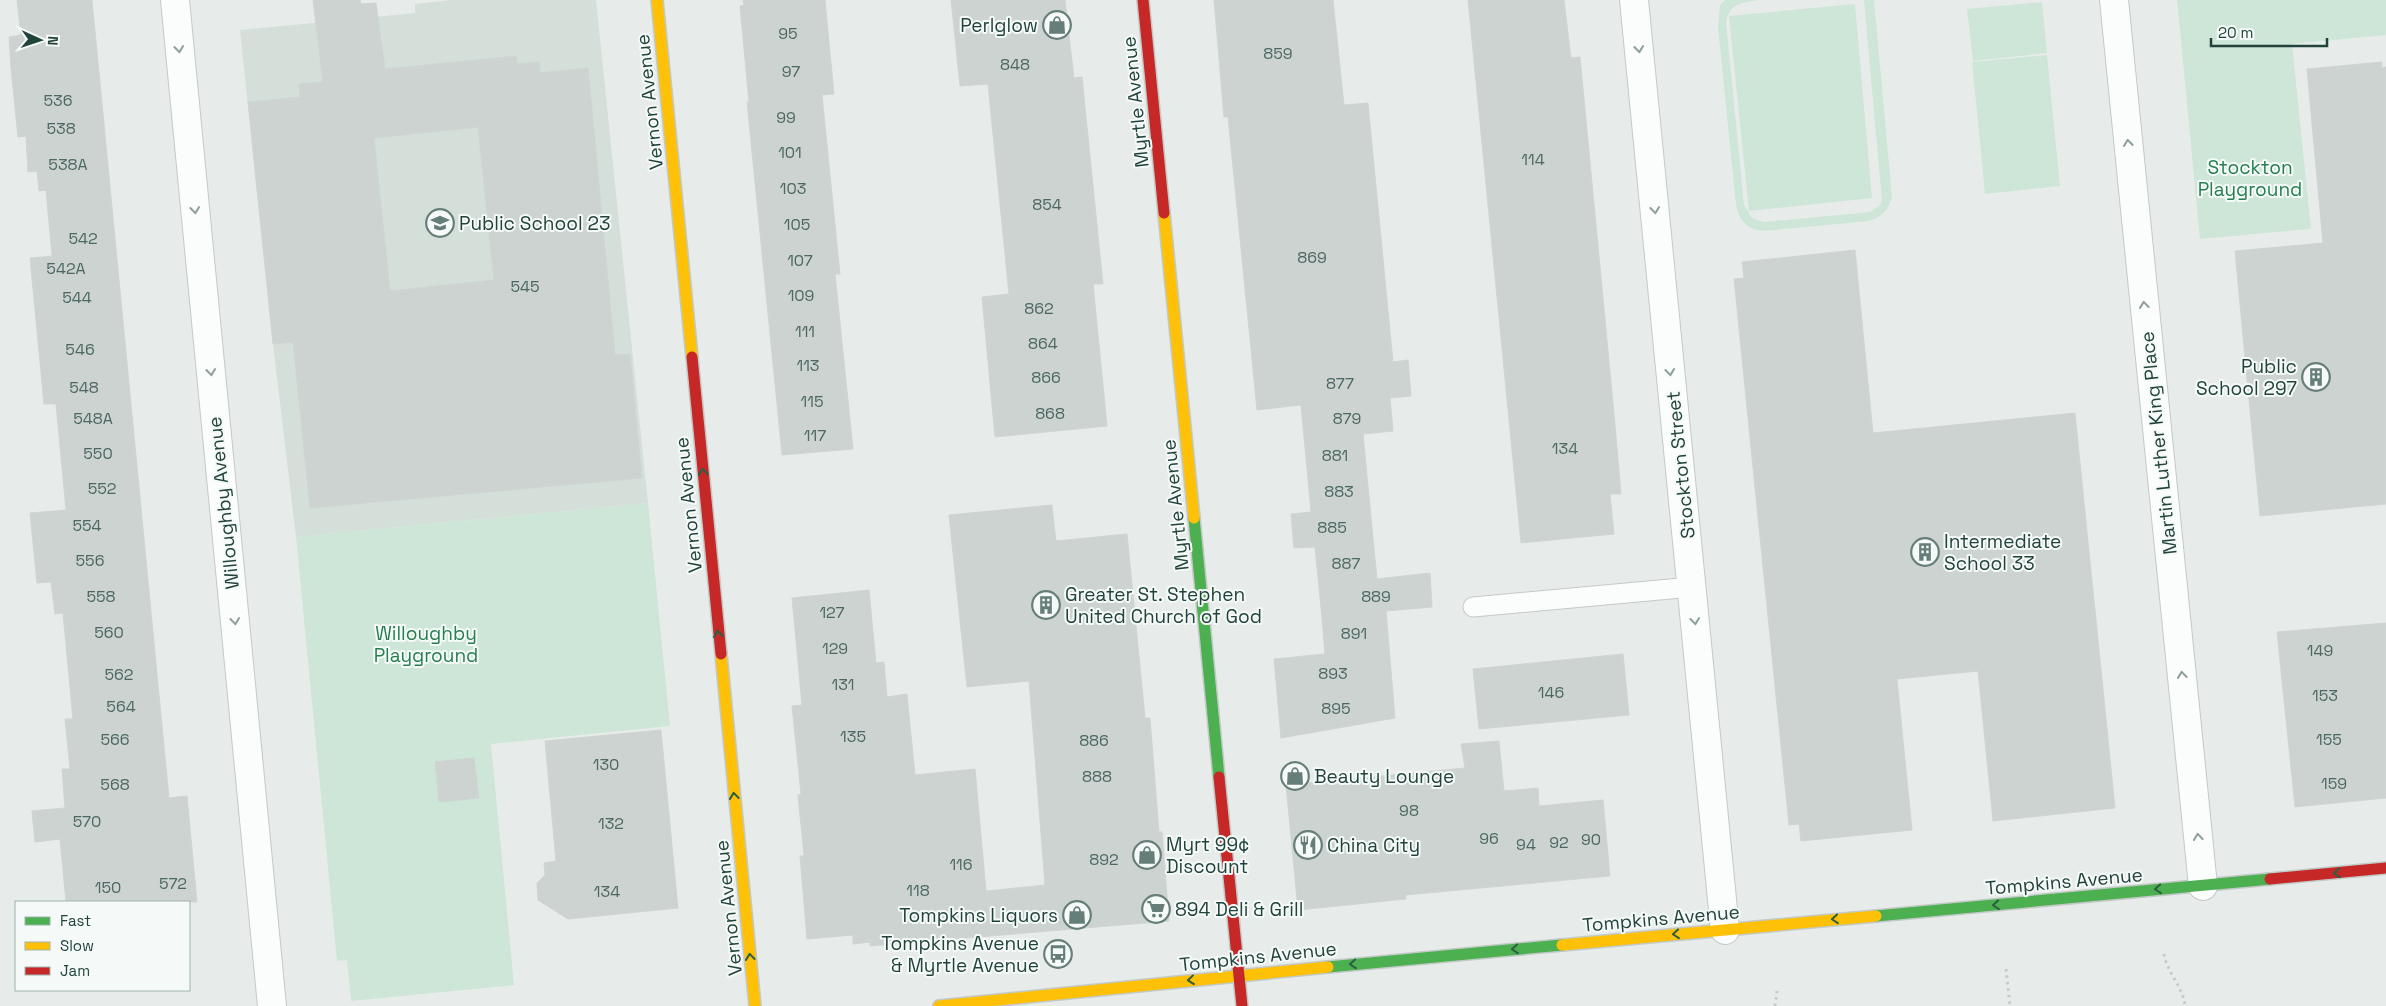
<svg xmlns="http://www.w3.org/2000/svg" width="2386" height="1006" font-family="'Space Grotesk',sans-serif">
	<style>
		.built { fill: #d4dfda }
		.green { fill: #cee6d7 }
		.building { fill: #ccd3d1; stroke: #cfd5d3; fill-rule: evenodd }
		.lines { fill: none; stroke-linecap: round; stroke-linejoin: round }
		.lane-casing { stroke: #c4c9c7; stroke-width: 21 }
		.street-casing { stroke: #c4c9c7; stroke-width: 30 }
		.fast-casing { stroke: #c2cac7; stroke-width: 14 }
		.slow-casing { stroke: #c2cac7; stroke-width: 14 }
		.jam-casing { stroke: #c2cac7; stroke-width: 14 }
		.path { stroke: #c2ccca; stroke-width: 3; stroke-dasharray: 2.5 4; stroke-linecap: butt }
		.lane { stroke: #fbfcfc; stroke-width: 19 }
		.street { stroke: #fbfcfc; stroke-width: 28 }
		.fast { stroke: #4caf50; stroke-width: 11 }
		.slow { stroke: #ffc107; stroke-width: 11 }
		.jam { stroke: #c62828; stroke-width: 11 }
		.oneway { stroke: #8ea09c }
		.oneway2 { stroke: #2c5e41 }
		.labels { text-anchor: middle; stroke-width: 4; stroke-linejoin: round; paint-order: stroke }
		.number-label { font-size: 16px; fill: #4d6862 }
		.poi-label { font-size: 19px; fill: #21433c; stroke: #f5faf8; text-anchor: start }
		.street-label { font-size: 19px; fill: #21433c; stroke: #f5faf8 }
		.park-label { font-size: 19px; fill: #267e4f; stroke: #f5faf8 }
	</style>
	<rect width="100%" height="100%" fill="#e7ecea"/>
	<path class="built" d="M452,0h144l52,503 -352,34 -23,-193 -33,-314 175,-17v-9z"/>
	<path class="green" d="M1725,0h35c-17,2 -31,3 -34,23l18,182 8,13 12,4 106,-10 9,-6 3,-5 -18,-201h10l18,197c-4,13 -9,19 -22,24l-107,10c-17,-2 -23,-10 -27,-26l-18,-178 2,-22z
		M2177,0h209v35l-94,9 19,185 -111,10z
		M2042,2l5,51 -74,8 -6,-52z
		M1855,4l17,194 -123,13 -20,-195z
		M2047,55l13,131 -75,8 -13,-132z
		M648,503l22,223 -179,18 23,241 -163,16 -4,-41 -10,1 -41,-424z"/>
	<path class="building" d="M17,0h75l77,798 18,-2 10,106h-131l-6,-63 -25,3 -3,-31 33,-3 -3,-39h8l-5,-50h8l-10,-106 -8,1 -4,-32 -14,1 -7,-70 36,-3 -10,-106h-12l-14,-146 22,-2 -6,-66 -7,1 -2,-20 -9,1 -2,-36 -8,1 -7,-69 -2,-31 12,-2z
		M313,0h47l1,4 15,-1 9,66 131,-13 1,8 22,-2 1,11 48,-5 27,287 15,-1 12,124 -332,30 -17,-166 -20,2 -25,-242 52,-5 -1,-13 24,-2zM478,127l16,153 -104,11 -16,-153z
		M743,0h82l9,94 -12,1 18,179h-5l18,175 -71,6 -35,-353h2l-9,-96 4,-1z
		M951,0h114l9,78 8,-1 21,207h-10l14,142 -112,11 -13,-140 27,-3 -21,-210 -28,2z
		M1214,0h119l11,105 24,-2 25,259 15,-2 3,36 -21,2 3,33 -30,3 14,145 53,-6 2,34 -46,4 9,107 -114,20 -7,-79 51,-5 -3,-36 -7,-71 -21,1 -3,-34 20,-2 -10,-107 -44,5 -29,-293h-4z
		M1468,0h96l7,58 9,-1 33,346 8,91h-11l4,40 -93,9z
		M2382,62v6l4,-1v437l-126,12 -25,-265 88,-8 -16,-174z
		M1855,250l18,183 202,-20 40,395 -122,13 -15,-150 -81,8 15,151 -111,11 -2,-17 -10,1 -55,-546 10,-1 -2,-16z
		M1052,505l4,36 71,-7 18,184h5l9,114h3l7,89 -299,25v-4l-17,2v-9l-46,4 -7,-83h4l-6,-61 3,-1 -9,-88 10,-1 -10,-107 77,-8 7,73 8,-1 3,35 20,-3 8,81 60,-6 11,122 59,-6 -16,-204 -62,6 -18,-172z
		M2386,623v175l-91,9 -18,-175z
		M1623,654l6,61 -150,14 -6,-60z
		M661,730l17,178 -110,11 -30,-19 -1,-17 8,-8 -1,-12 12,-2 -11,-120z
		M1499,741l5,50 34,-3 1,18 64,-6 7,76 -204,19v4l-108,11 -12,-125 179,-17 -4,-24z
		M474,758l5,40 -40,4 -4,-40z"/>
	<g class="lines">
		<defs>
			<path id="lane" d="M1473,607l219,-20"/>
			<path id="street" d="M175,0l97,1006
				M1634,0l91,930
				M2114,0l89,886"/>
			<path id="fast" d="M1194,518l25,259
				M1876,916l394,-37
				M1328,967l234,-22"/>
			<path id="slow" d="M657,0l35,357
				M1164,213l30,305
				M721,654l34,352
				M1562,945l314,-29
				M939,1006l389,-39"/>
			<path id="jam" d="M1143,0l21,213
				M692,357l29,297
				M1219,777l23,229
				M2270,879l116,-11"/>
		</defs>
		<use href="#lane" class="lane-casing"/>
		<use href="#street" class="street-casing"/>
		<use href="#fast" class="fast-casing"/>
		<use href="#slow" class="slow-casing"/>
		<use href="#jam" class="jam-casing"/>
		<path class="path" d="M2164,954c3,19 19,32 21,52
			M2006,969l4,37
			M1775,1006l2,-15"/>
		<use href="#lane" class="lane"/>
		<use href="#street" class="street"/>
		<use href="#fast" class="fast"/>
		<use href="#slow" class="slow"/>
		<use href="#jam" class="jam"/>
	</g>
	<defs><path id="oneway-chevron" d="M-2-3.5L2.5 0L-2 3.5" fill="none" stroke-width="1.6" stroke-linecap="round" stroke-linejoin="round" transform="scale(1.25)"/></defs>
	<g class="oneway">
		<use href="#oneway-chevron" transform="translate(179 49) rotate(84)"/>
		<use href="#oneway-chevron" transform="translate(1639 49) rotate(84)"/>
		<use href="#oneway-chevron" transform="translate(2128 143) rotate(-96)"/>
		<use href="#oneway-chevron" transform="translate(195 210) rotate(84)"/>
		<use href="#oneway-chevron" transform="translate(1655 210) rotate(84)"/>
		<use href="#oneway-chevron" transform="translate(2144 305) rotate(-96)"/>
		<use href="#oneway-chevron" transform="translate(211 372) rotate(84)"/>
		<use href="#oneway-chevron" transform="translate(1670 372) rotate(84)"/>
		<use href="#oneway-chevron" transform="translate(235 621) rotate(84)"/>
		<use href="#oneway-chevron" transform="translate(1695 621) rotate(84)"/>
		<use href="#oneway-chevron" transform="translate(2182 675) rotate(-96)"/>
		<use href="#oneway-chevron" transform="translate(2198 837) rotate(-96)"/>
	</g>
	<g class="oneway2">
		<use href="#oneway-chevron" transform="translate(703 472) rotate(-96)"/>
		<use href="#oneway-chevron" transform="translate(718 634) rotate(-96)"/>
		<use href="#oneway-chevron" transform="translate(734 796) rotate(-96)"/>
		<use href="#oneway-chevron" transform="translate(2337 873) rotate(175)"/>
		<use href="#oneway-chevron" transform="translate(2158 889) rotate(175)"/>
		<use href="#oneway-chevron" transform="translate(1996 905) rotate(175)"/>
		<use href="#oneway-chevron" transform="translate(1835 919) rotate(175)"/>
		<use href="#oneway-chevron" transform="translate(1676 934) rotate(175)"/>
		<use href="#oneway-chevron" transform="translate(1515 949) rotate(175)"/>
		<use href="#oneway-chevron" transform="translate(750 957) rotate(-96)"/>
		<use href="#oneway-chevron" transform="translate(1353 964) rotate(175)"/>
		<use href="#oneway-chevron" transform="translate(1191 980) rotate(174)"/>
	</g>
	<defs>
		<symbol id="shop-ring" viewBox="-11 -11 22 22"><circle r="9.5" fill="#f5faf8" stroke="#667e79" stroke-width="1.5"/><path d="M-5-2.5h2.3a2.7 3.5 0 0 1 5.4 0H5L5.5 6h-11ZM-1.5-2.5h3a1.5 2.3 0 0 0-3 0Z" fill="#667e79"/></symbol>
		<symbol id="school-ring" viewBox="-11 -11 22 22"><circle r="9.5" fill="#f5faf8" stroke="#667e79" stroke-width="1.5"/><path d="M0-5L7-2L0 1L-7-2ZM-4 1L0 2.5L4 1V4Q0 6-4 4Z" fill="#667e79"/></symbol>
		<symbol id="building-ring" viewBox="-11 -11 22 22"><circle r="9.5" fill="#f5faf8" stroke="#667e79" stroke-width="1.5"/><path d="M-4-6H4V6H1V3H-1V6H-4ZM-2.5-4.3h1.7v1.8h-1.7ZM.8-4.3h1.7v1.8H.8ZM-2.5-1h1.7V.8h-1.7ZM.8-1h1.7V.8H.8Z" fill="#667e79"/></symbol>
		<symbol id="restaurant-ring" viewBox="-11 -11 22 22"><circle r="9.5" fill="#f5faf8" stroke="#667e79" stroke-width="1.5"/><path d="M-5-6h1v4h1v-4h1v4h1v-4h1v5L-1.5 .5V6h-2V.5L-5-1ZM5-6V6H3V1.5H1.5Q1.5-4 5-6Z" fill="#667e79"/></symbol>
		<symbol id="supermarket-ring" viewBox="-11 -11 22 22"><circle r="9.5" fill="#f5faf8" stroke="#667e79" stroke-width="1.5"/><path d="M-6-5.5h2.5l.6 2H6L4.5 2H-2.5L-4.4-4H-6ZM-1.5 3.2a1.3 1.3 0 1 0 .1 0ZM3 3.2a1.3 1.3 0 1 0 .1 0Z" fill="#667e79"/></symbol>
		<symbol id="bus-ring" viewBox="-11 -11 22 22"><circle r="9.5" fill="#f5faf8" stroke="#667e79" stroke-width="1.5"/><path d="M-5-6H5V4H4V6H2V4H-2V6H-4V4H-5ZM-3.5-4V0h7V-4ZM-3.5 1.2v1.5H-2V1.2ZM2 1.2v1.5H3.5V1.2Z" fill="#667e79"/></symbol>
	</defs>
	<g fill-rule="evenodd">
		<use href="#shop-ring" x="1041" y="9" width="32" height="32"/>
		<use href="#school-ring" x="424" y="207" width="32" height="32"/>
		<use href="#building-ring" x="2300" y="361" width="32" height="32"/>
		<use href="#building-ring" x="1909" y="536" width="32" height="32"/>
		<use href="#building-ring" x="1030" y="589" width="32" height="32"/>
		<use href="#shop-ring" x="1279" y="760" width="32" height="32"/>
		<use href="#restaurant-ring" x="1292" y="829" width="32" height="32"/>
		<use href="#shop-ring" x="1131" y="839" width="32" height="32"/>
		<use href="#supermarket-ring" x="1140" y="893" width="32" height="32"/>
		<use href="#shop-ring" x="1061" y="899" width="32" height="32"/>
		<use href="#bus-ring" x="1042" y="938" width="32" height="32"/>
	</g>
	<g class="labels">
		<g class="number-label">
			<text x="788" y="39">95</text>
			<text x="1278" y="59">859</text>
			<text x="1015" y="70">848</text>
			<text x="791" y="77">97</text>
			<text x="58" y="106">536</text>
			<text x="786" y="123">99</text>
			<text x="61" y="134">538</text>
			<text x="790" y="158">101</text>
			<text x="1533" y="165">114</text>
			<text x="68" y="170">538A</text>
			<text x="793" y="194">103</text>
			<text x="1047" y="210">854</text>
			<text x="797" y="230">105</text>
			<text x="83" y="244">542</text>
			<text x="1312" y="263">869</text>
			<text x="800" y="266">107</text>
			<text x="66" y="274">542A</text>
			<text x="525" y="292">545</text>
			<text x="801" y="301">109</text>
			<text x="77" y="303">544</text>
			<text x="1039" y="314">862</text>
			<text x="805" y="337">111</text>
			<text x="1043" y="349">864</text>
			<text x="80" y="355">546</text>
			<text x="808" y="371">113</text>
			<text x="1046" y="383">866</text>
			<text x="1340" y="389">877</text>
			<text x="84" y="393">548</text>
			<text x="812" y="407">115</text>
			<text x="1050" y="419">868</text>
			<text x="93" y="424">548A</text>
			<text x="1347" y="424">879</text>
			<text x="815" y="441">117</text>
			<text x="1565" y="454">134</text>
			<text x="98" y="459">550</text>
			<text x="1335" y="461">881</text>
			<text x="102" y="494">552</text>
			<text x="1339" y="497">883</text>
			<text x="87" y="531">554</text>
			<text x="1332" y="533">885</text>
			<text x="90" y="566">556</text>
			<text x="1346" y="569">887</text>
			<text x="101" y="602">558</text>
			<text x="1376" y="602">889</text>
			<text x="832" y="618">127</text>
			<text x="109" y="638">560</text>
			<text x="1354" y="639">891</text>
			<text x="835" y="654">129</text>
			<text x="2320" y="656">149</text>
			<text x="1333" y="679">893</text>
			<text x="119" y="680">562</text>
			<text x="843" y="690">131</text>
			<text x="1551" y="698">146</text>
			<text x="2325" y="701">153</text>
			<text x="121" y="712">564</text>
			<text x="1336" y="714">895</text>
			<text x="853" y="742">135</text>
			<text x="115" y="745">566</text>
			<text x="2329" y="745">155</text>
			<text x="1094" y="746">886</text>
			<text x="606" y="770">130</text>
			<text x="1097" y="782">888</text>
			<text x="2334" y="789">159</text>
			<text x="115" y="790">568</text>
			<text x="1409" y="816">98</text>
			<text x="87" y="827">570</text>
			<text x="611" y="829">132</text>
			<text x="1489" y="844">96</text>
			<text x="1591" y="845">90</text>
			<text x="1559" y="848">92</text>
			<text x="1526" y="850">94</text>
			<text x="1104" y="865">892</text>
			<text x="961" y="870">116</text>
			<text x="173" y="889">572</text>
			<text x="108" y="893">150</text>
			<text x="918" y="896">118</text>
			<text x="607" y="897">134</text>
		</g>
		<g class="poi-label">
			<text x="1038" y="32" text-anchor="end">Perlglow</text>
			<text x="459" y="230">Public School 23</text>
			<text x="2297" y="373" text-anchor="end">Public<tspan x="2297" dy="22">School 297</tspan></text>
			<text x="1944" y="548">Intermediate<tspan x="1944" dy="22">School 33</tspan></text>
			<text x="1065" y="601">Greater St. Stephen<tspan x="1065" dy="22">United Church of God</tspan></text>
			<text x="1314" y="783">Beauty Lounge</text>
			<text x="1166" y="851">Myrt 99¢<tspan x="1166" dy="22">Discount</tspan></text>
			<text x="1327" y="852">China City</text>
			<text x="1175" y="916">894 Deli &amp; Grill</text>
			<text x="1058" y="922" text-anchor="end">Tompkins Liquors</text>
			<text x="1039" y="950" text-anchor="end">Tompkins Avenue<tspan x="1039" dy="22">&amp; Myrtle Avenue</tspan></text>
		</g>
		<g class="street-label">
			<text transform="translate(649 102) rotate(-96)" y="7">Vernon Avenue</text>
			<text transform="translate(1135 102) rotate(-96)" y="7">Myrtle Avenue</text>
			<text transform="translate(2158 443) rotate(-96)" y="7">Martin Luther King Place</text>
			<text transform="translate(1680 465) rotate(-96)" y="7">Stockton Street</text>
			<text transform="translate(223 503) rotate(-96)" y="7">Willoughby Avenue</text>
			<text transform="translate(688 505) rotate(-96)" y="7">Vernon Avenue</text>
			<text transform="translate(1175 505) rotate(-96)" y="7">Myrtle Avenue</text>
			<text transform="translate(2064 881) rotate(-5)" y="7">Tompkins Avenue</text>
			<text transform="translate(728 908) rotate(-96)" y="7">Vernon Avenue</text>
			<text transform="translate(1661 918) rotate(-5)" y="7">Tompkins Avenue</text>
			<text transform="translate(1258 956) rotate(-6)" y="7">Tompkins Avenue</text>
		</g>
		<g class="park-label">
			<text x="2250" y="174">Stockton<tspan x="2250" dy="22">Playground</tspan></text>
			<text x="426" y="640">Willoughby<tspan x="426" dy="22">Playground</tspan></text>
		</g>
	</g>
	<rect x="15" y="901" width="175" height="90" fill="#f5faf8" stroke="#a0b1ad"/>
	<rect x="25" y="917" width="25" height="8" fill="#4caf50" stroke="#a0b1ad"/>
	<text x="60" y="926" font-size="15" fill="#21433c">Fast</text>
	<rect x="25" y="942" width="25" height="8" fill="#ffc107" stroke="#a0b1ad"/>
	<text x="60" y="951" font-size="15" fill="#21433c">Slow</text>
	<rect x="25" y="967" width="25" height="8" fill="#c62828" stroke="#a0b1ad"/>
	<text x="60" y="976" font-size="15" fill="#21433c">Jam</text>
	<g transform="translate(40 40) rotate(93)" stroke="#f5faf8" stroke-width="4" paint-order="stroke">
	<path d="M0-4L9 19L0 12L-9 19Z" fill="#21433c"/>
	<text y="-8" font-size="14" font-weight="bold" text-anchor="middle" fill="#21433c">N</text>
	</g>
	<path d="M2211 38v8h116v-8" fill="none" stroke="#21433c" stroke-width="2.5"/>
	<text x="2218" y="38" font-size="15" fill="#21433c" stroke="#f5faf8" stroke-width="4" paint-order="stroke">20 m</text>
</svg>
